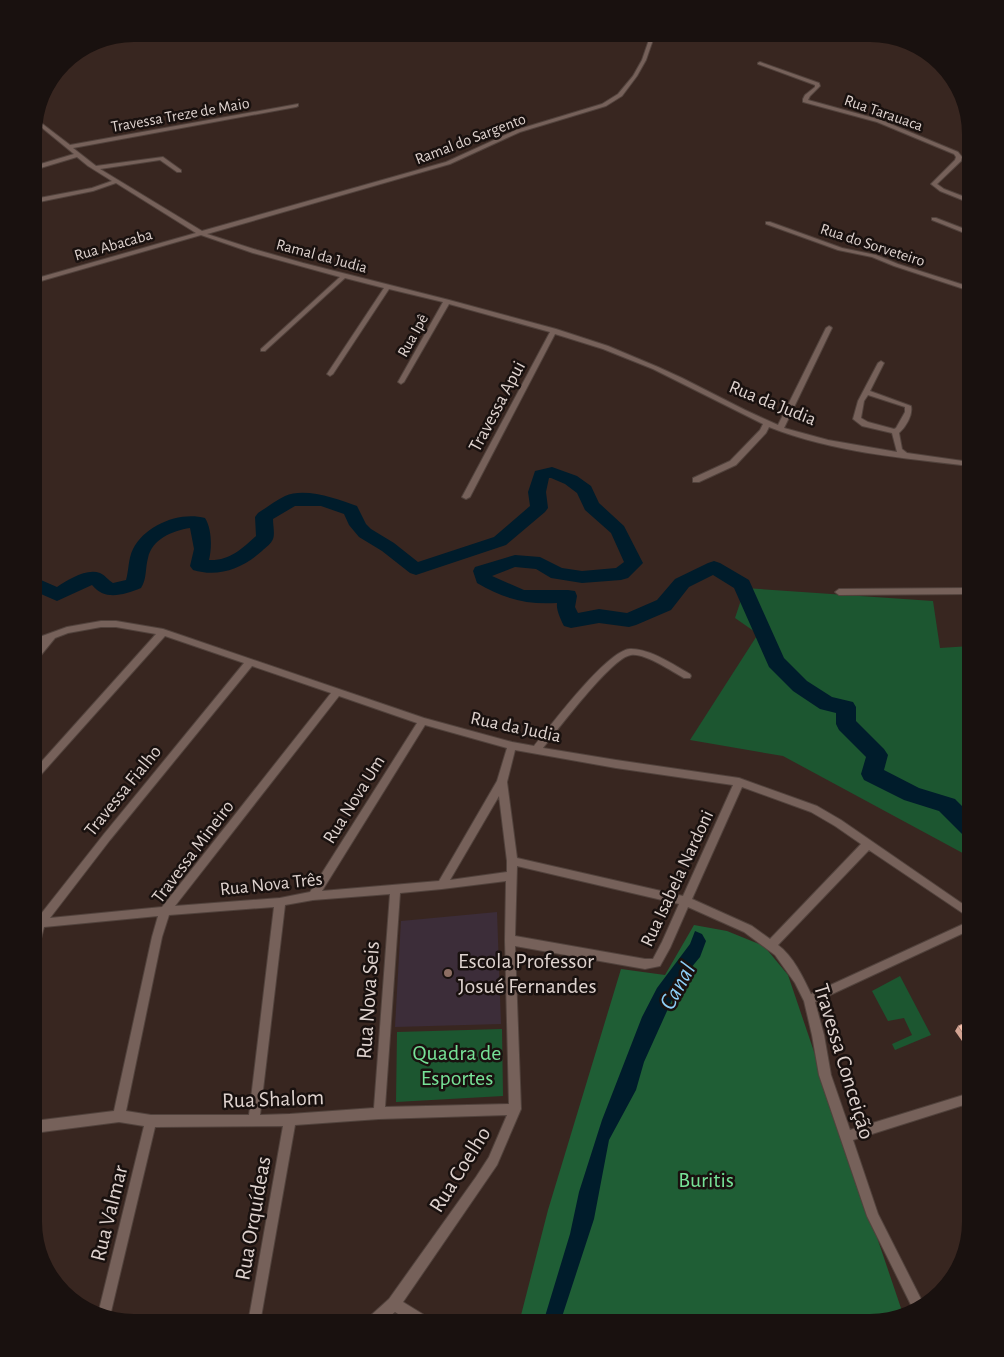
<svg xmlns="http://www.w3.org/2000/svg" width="1004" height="1357" font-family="'Alegreya Sans',sans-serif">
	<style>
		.education { fill: #3c2d39 }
		.green { fill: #1c5630 }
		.forest { fill: #1f5e35 }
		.water { fill: #001c2b }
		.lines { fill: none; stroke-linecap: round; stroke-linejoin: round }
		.river { fill: #001c2b; fill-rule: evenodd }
		.minor-casing { stroke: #51423c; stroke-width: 2 }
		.minor { fill: #76615a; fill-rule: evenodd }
		.wall { fill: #d4a493 }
		.building { fill: #f6bfab; stroke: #ac8678 }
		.education-dot { fill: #8d6e63; stroke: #19110f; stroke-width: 2 }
		.labels { text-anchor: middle; stroke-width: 5; stroke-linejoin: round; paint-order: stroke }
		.far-street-label { font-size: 16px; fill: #ded2ce; stroke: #19110f }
		.street-label { font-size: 19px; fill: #ded2ce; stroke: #19110f }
		.near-poi-label { font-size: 22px; fill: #ded2ce; stroke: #19110f; text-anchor: start }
		.near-street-label { font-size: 22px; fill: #ded2ce; stroke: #19110f }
		.near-park-label { font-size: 22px; fill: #77e297; stroke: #19110f }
		.near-water-label { font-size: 24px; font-style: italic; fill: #8dcff8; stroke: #19110f }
	</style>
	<rect width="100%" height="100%" fill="#382620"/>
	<path class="education" d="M497,912l4,112 -106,3 6,-106z"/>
	<path class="green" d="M745,588l188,13 7,47 30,-2v211l-187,-101 -93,-16 68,-106 -23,-16z
		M900,976l31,59 -36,15 -3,-6 20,-9 -8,-17 -16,3 -16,-30z
		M502,1029l1,67 -107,6 1,-70z"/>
	<path class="forest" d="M694,925l33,6 37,15 24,29 115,339 -33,9h-351l29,-113 73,-241 44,6z"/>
	<path class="water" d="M695,931l7,3 4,7 -6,16 -19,23 -37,82 -8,28 -27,50 -15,79 -34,104h-17l27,-89 9,-42 23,-72 40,-103 15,-29 33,-44z"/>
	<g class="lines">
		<path class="river" d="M552,467l25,9 14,10 8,17 25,23 19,37 -15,15 -7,2 -39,3 -31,-5 -15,-9 -21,-2 -23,9 32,14h44l7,1 2,5 -2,11 3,6 21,-4 28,4 30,-13 18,-21 33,-16 6,-2 6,2 29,17 35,78 23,23 25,16 21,5 3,5v14l28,28 4,6 -4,15 35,18 36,11 15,15v23l-8,-3 -23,-23 -35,-11 -40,-20 -3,-6 5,-17 -27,-27 -3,-6v-11l-16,-4 -27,-18 -24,-24 -35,-79 -21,-13 -24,12 -18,23 -35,15 -7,2 -30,-4 -28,5 -7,-2c-3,-6 -8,-16 -7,-23 -30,2 -53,-4 -80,-20l-4,-12 2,-4 40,-12 25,2 22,11 20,3 34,-3 8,-6 -13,-29 -26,-23 -8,-17 -12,-9 -14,-6h-2l-3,14 2,16 -3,4 -39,33 -90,30 -6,-2 -28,-22 -23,-14 -10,-12 -5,-11 -23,-8h-26l-22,13c0,6 2,15 0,20 -2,5 -7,8 -11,12 -19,17 -43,27 -69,19l-3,-4 4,-17 -4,-21c-18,3 -38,11 -42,30 -3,11 -1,21 -7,30 -18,7 -36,13 -49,-3l-35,16 -23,-10v-14l23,10c11,-7 29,-19 43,-14 5,2 8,7 13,10l13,-3c3,-10 2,-21 7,-31 12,-24 47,-38 72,-31 7,11 7,30 4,42 20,1 33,-11 47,-24l-1,-19 3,-4c8,-5 17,-12 27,-17 20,-9 53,3 72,10l9,18 5,5 23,14 24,19 76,-25 36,-31 -2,-14 7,-21z"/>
		<defs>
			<path id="minor" d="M651,34h4l-9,26 -9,16 -15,20 -16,10 -86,26 -70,32 -243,70 50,16 46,13 146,37 107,29 52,17 50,21 24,11 63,32 33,15 48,-97 3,-2 2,1 1,1 -48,100 44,12 69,12 -5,-19 -30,-7 -9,-7 5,-18 20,-38 3,-2 3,2 -14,28 41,15c2,9 -5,21 -12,27l3,16 5,4 63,9v4c-67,-8 -138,-14 -201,-39l-3,6 -30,32 -37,17h-6v-4l37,-17 30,-31 3,-6 -110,-55 -50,-20 -48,-15 -85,163 -4,2 -4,-2 88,-165 -101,-28 -45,78 -3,2 -3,-2 45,-80 -54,-13 -56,85 -3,2 -3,-2 57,-86 -39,-10 -80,73h-4v-2l79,-72 -87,-24 -52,-18 -167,48v-4l162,-46 -80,-50 -23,8 -59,12v-4l58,-11 20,-7 -24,-15 -11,-9 -43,13v-4l40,-12 -39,-32 1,-3 34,26 228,-41v2l-2,1 -223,41 23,18 67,-9 18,13v2h-4l-17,-12 -60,9 102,62 244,-69 70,-32 86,-26 16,-10 15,-18 9,-16zM868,395l37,12v5l-9,16 -2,1 -26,-7 -7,-4 3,-17z
				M760,62l59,21 1,3 -10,10 -2,4 73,20 77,32 4,5 -1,4 -24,23 7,5 26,10v4l-30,-12 -9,-7 24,-24 1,-3 -2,-3 -77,-32 -74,-20v-3l2,-4 10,-8v-2l-57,-21v-1z
				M932,218h4l26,10 8,-3v4l-8,3 -30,-12z
				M766,222h4l72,26 34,7 22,9 72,23v4l-76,-25 -22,-9 -34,-7 -72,-26z
				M970,588v6l-131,1 -4,-3 4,-3z
				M101,621h15l47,8 261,89 88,24 22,4c16,-19 73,-96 96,-97 19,-1 44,16 60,25l1,2 -1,2h-6c-13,-7 -39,-25 -53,-23 -19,2 -74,76 -88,93l73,12 123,18 78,28 24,14 129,89v9l-101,-68 -91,95c15,11 25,32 33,49l159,-73v9l-155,72 9,33 7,40 19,55 120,-37v10l-117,37 25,74 46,91 -4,5 -6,1 -47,-95 -48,-141 -7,-40 -8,-34 -9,-18 -20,-28 -31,-23 -56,-25 -18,41 -10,18 -15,3 -130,-23 6,163 -24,56 -94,137 26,16 1,5h-18l-17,-11 -13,11h-15l1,-5 21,-19 87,-122 13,-20 18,-42 -128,4 -84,6 -35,198h-12l35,-197 -128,1 -45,189v2l-12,-4 46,-188 -25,-4 -85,11v-12l80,-10 38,-174 6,-21 -114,11 -6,23 -4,2v-32l3,-1 67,-85 140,-171 -79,-27 -128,143 -3,1v-10l122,-136 -40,-7h-15l-33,6 -13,5 -18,22 -3,1v-9l8,-10 -8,3v-6l33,-12zM252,666l79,27 -169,214 -112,11 60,-78zM339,696l78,27 -107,169 -30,6 -105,8zM425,725l82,23 -10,33 -58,100 -117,10zM515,750l101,18 117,17 -50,111 -166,-38 -10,-76zM742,787l69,25 24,14 26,18 -91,95 -18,-13 -60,-27zM499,796l8,65v11l-57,8zM517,866l162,38 -17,38 -9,17h-8l-130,-23zM506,881l-1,59 4,164 -124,3 15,-214 42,-4zM390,894l-16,214 -84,6 -30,1 25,-210 28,-5zM274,907l-25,208h-98l-25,-4 36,-174 7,-22z"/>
		</defs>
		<use href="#minor" class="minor-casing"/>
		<use href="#minor" class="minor"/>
	</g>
	<path class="wall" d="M970,1021v30h-1l-14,-20 3,-5z"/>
	<path class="building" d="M970,1021v23l-12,-18z"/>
	<circle class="education-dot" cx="448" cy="973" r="5"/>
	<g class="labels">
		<g class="far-street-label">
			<text transform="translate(884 112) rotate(19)" y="6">Rua Tarauaca</text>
			<text transform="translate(180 114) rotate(-10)" y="6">Travessa Treze de Maio</text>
			<text transform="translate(470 138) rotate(-21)" y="6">Ramal do Sargento</text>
			<text transform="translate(113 244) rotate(-16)" y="6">Rua Abacaba</text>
			<text transform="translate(873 244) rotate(18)" y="6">Rua do Sorveteiro</text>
			<text transform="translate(322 255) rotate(15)" y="6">Ramal da Judia</text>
			<text transform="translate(412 335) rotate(-61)" y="6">Rua Ipê</text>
		</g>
		<g class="street-label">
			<text transform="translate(773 402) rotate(22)" y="7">Rua da Judia</text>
			<text transform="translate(496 406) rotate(-62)" y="7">Travessa Apui</text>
			<text transform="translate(516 726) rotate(12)" y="7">Rua da Judia</text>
			<text transform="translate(122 790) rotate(-51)" y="7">Travessa Fialho</text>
			<text transform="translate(353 799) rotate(-58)" y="7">Rua Nova Um</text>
			<text transform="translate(192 851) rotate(-53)" y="7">Travessa Mineiro</text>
			<text transform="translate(676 878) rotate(-65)" y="7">Rua Isabela Nardoni</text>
			<text transform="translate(271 883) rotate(-6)" y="7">Rua Nova Três</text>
		</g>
		<g class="near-poi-label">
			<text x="458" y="968">Escola Professor<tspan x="458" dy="25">Josué Fernandes</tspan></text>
		</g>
		<g class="near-street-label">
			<text transform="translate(367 1000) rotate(-86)" y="8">Rua Nova Seis</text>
			<text transform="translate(845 1061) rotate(73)" y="8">Travessa Conceição</text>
			<text transform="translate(273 1098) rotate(-2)" y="8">Rua Shalom</text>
			<text transform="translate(459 1169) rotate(-58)" y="8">Rua Coelho</text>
			<text transform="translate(108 1213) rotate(-76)" y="8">Rua Valmar</text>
			<text transform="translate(252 1218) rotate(-80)" y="8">Rua Orquídeas</text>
		</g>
		<g class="near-park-label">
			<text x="457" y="1060">Quadra de<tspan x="457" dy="25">Esportes</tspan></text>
			<text x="706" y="1187">Buritis</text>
		</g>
		<g class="near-water-label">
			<text transform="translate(677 986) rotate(-61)" y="8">Canal</text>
		</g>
	</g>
	<path d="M0 0H1004V1357H0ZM134 42H870A92 92 0 0 1 962 134V1222A92 92 0 0 1 870 1314H134A92 92 0 0 1 42 1222V134A92 92 0 0 1 134 42Z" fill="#19110f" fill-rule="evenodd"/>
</svg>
